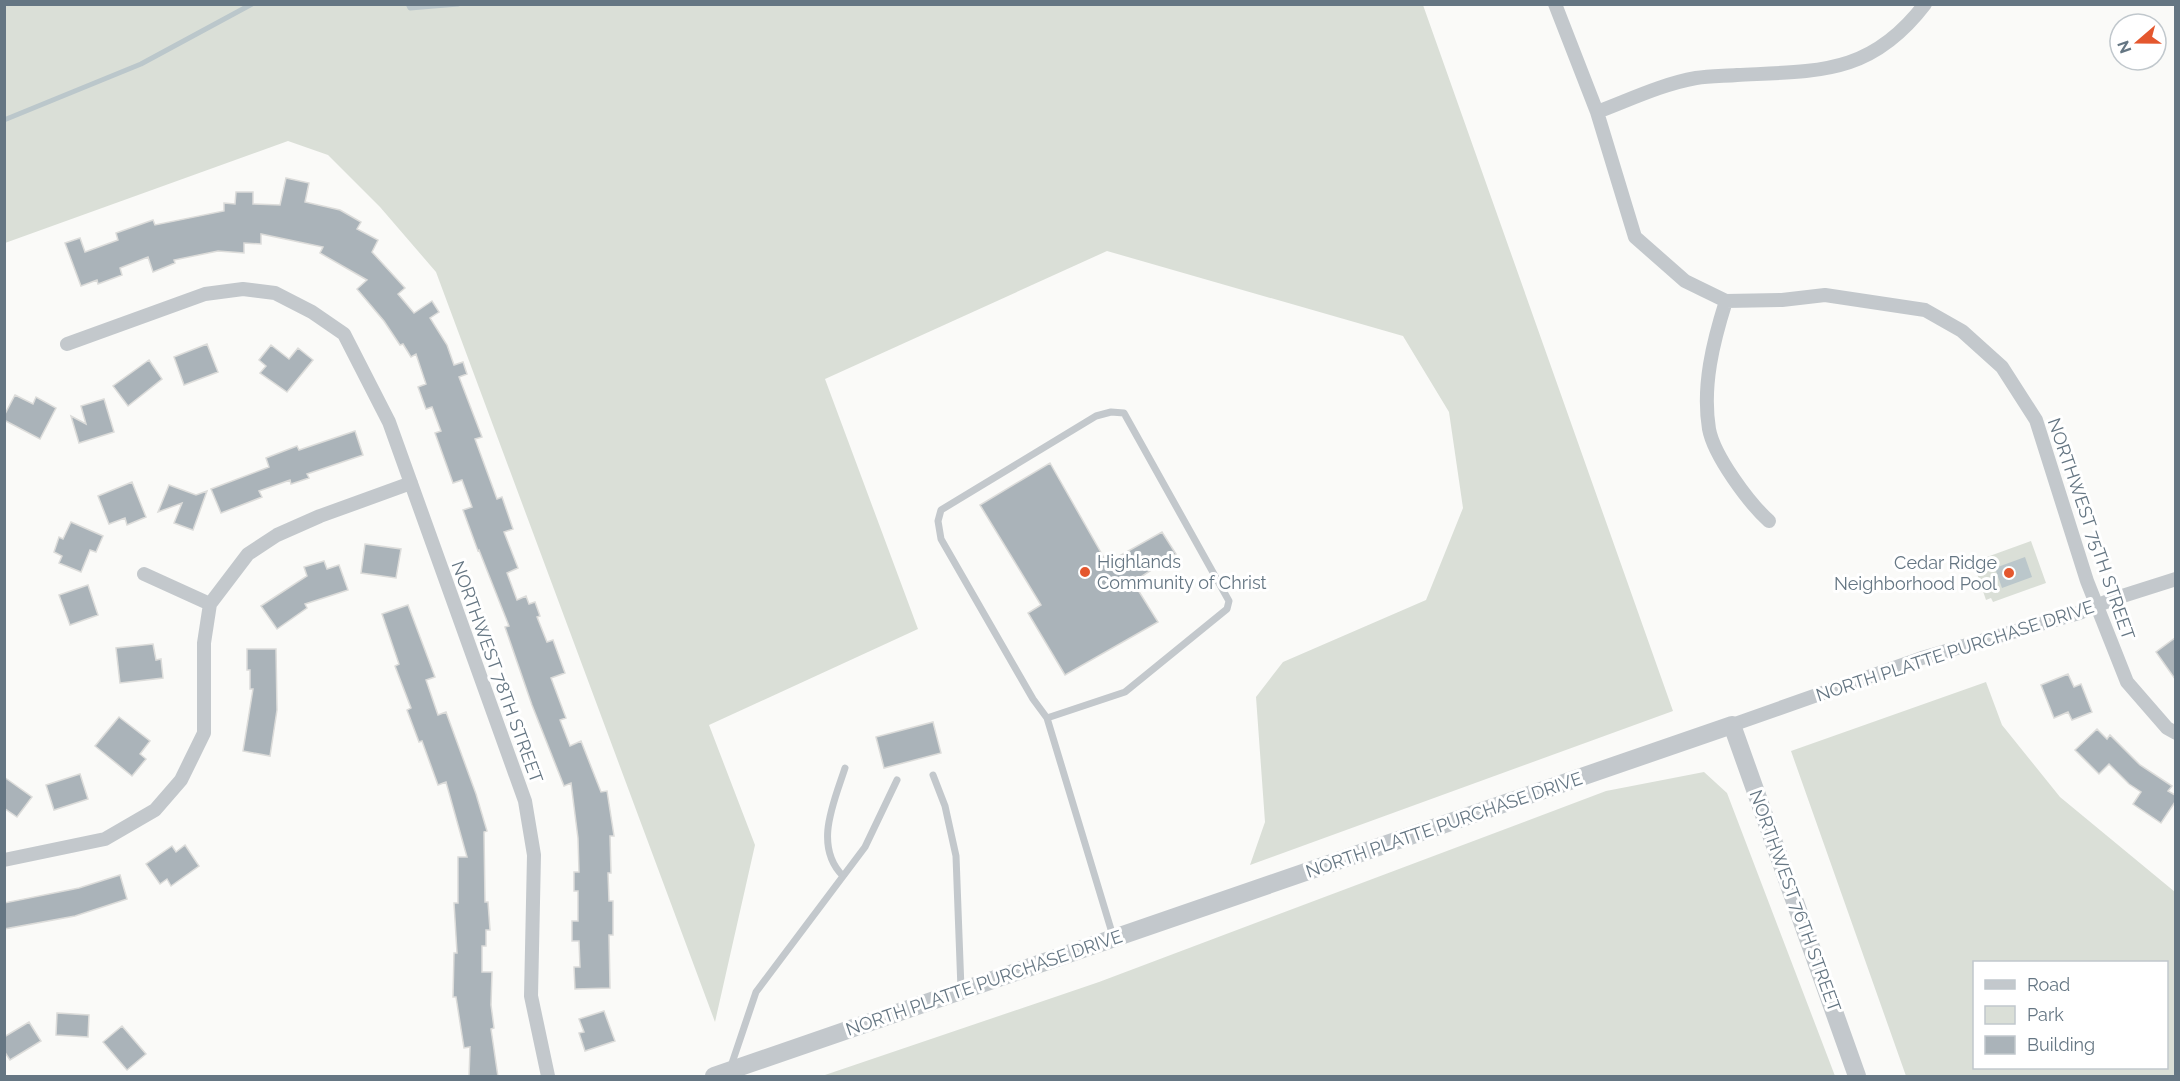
<svg xmlns="http://www.w3.org/2000/svg" width="2180" height="1081" font-family="Raleway,sans-serif">
	<style>
		.green { fill: #dadfd7; fill-rule: evenodd }
		.water { fill: #bbc7cb }
		.lines { fill: none; stroke-linecap: round; stroke-linejoin: round }
		.stream { stroke: #bbc7cb; stroke-width: 5 }
		.building { fill: #aab3b9; stroke: #dcdcda; stroke-width: 1.5 }
		.service { stroke: #c3c8cc; stroke-width: 7 }
		.minor { stroke: #c3c8cc; stroke-width: 14 }
		.tertiary { stroke: #c3c8cc; stroke-width: 18 }
		.poi-dot { fill: #e4572e; stroke: #fff; stroke-width: 2 }
		.labels { text-anchor: middle; stroke-width: 6; stroke-linejoin: round; paint-order: stroke }
		.street-label { font-size: 18px; fill: #657683; stroke: #fff }
		.poi-label { font-size: 18px; fill: #657683; stroke: #fff; text-anchor: start }
	</style>
	<rect width="100%" height="100%" fill="#fafaf8"/>
	<path class="green" d="M4,5h1419l250,706 -423,154 15,-43 -9,-125 27,-35 143,-62 37,-92 -14,-96 -46,-76 -296,-85 -282,128 93,250 -209,96 46,120 -40,177 -279,-750 -56,-65 -52,-52 -40,-14 -283,102z
		M2031,541l15,42 -53,19 -2,-4 -5,2 -13,-38z
		M1986,682l16,43 58,72 115,95v184h-269l-115,-325zM2166,962v106h-192v-106z
		M1704,772l23,21 108,283h-1013l277,-94 507,-191z"/>
	<path class="water" d="M2025,557l7,20 -30,11 -7,-20z"/>
	<g class="lines">
		<path class="stream" d="M408,4l2,4 48,-4
			M4,120l137,-56 111,-60"/>
	</g>
	<path class="building" d="M286,178l23,5 -4,19 35,8 21,12 -4,7 21,11 -6,12 33,36 -7,6 16,19 18,-12 7,11 -9,6 17,27 7,20 9,-3 4,12 -8,3 23,60 -7,2 22,60 5,-2 11,32 -9,3 14,36 -11,5 10,27 9,-4 3,8 6,-2 5,14 -3,1 10,25 6,-2 12,33 -14,5 15,40 -6,2 10,26 11,-5 20,51 6,-1 7,45h-4l1,37h-3l1,28h4v34h-4l1,53 -35,1 -1,-22h6l-1,-26h-7v-20h6v-30h-4v-19h5l-1,-34 -7,-55 -7,3 -32,-81 -27,-78 4,-1 -30,-76 -1,1 -15,-41 9,-3 -10,-27 -9,3 -18,-50 6,-2 -9,-24 -6,2 -8,-22 8,-3 -10,-30 -5,3 -8,-13 -3,1 -16,-24 -27,-32 10,-9 -47,-27 3,-6 -62,-13v10l-17,-1v10l-26,-2 -44,9 1,3 -22,9 -5,-15 -28,11 2,7 -24,9 -1,-4 -16,6 -16,-43 15,-5 5,14 33,-12 -2,-7 37,-13 2,5 69,-14v-8l11,1 1,-12h17v12l27,1z
		M207,344l11,28 -34,13 -10,-28z
		M271,345l18,14 9,-11 15,12 -26,32 -27,-19 6,-7 -7,-6z
		M149,360l13,19 -34,27 -15,-20z
		M15,395l18,9 3,-7 20,11 -16,31 -36,-19v-4z
		M104,399l10,33 -35,11 -8,-27 15,8 -5,-18z
		M355,431l8,24 -56,19 2,4 -18,6 -1,-4 -31,11 3,6 -41,16 -10,-24 58,-22 -3,-9 31,-12 2,4z
		M1050,463l57,100 55,-31 14,22 -43,28 25,40 -93,53 -37,-62 13,-8 -61,-100z
		M132,482l14,35 -19,8 -2,-7 -16,6 -11,-28z
		M169,485l27,10 11,-4 -14,39 -19,-7 8,-20 -24,9z
		M71,522l32,14 -7,16 -6,-2 -9,22 -22,-9 3,-7 -8,-4 5,-15 4,2z
		M365,544l36,5 -5,29 -35,-5z
		M324,561l3,8 12,-4 9,25 -43,14 2,4 -30,21 -16,-23 46,-30 -3,-9z
		M88,585l10,30 -28,10 -11,-30z
		M408,605l27,72 -9,3 12,35 8,-3 30,82 11,37 -3,1 1,70h3l2,28h-4v16h-4v26h10l-1,33 3,23 -3,1 7,48h-29l1,-30 -6,1 -8,-51h-3l1,-44h3l-3,-50h4v-46h9l-21,-75 -8,3 -16,-44 -3,1 -12,-32 4,-2 -16,-42 4,-2 -17,-50z
		M2175,638v41l-19,-27z
		M153,644l3,16 5,-1 2,19 -43,5 -4,-35z
		M247,649h29l1,61 -7,46 -27,-5 10,-62h-3v-19h-3z
		M2068,674l6,13 7,-3 11,28 -20,8 -4,-8 -14,6 -13,-33z
		M119,717l31,24 -10,13 6,5 -14,17 -37,-30z
		M933,722l8,31 -57,15 -8,-31z
		M2097,729l10,10 3,-4 30,30 32,21 -4,5 7,4v7l-14,21 -28,-19 8,-12 -12,-8 -20,-20 -10,10 -24,-24z
		M80,774l8,25 -34,11 -8,-25z
		M4,777l28,20 -15,20 -13,-9z
		M185,845l14,21 -28,20 -4,-7 -7,5 -14,-20 26,-18 4,6z
		M120,875l7,24 -52,17 -71,13v-26l75,-15z
		M604,1011l11,30 -30,10 -6,-18 5,-1 -5,-13z
		M57,1013l32,2 -1,22 -32,-2z
		M29,1022l12,19 -31,19 -6,-9v-14z
		M122,1026l24,28 -19,16 -24,-28z"/>
	<g class="lines">
		<path class="service" d="M1047,718l-14,-19 -92,-160 -3,-18 3,-11 155,-94 15,-4 13,1 105,188 -2,8 -102,83 -78,26 66,218
			M933,775l12,31 11,50 5,133
			M843,876c-30,-30 -9,-74 2,-108
			M730,1069l26,-77 109,-145 32,-67"/>
		<path class="minor" d="M1555,4l42,108 38,125 50,44 41,20 56,-1 43,-5 100,15 37,21 40,36 34,53 51,161 40,101 40,46 9,5
			M1597,112c32,-12 65,-28 99,-34 13,-2 28,-2 41,-3 82,-4 134,0 188,-71
			M1726,301c-13,41 -24,85 -17,128 5,27 40,74 60,92
			M67,344l138,-50 38,-5 32,4 37,19 32,22 45,88 136,379 9,54 -3,141 17,80
			M144,574l66,30
			M1732,725l190,-67 157,-45 34,-14 63,-20
			M4,860l101,-21 50,-29 26,-30 23,-47v-90l6,-39 38,-50 29,-19 43,-19 91,-33"/>
		<path class="tertiary" d="M714,1076l1018,-351 125,351"/>
	</g>
	<g class="poi-dot">
		<circle cx="1085" cy="572" r="6"/>
		<circle cx="2009" cy="573" r="6"/>
	</g>
	<g class="labels">
		<g class="street-label">
			<text transform="translate(2091 529) rotate(71)" y="6">NORTHWEST 75TH STREET</text>
			<text transform="translate(1955 651) rotate(-18)" y="6">NORTH PLATTE PURCHASE DRIVE</text>
			<text transform="translate(497 672) rotate(70)" y="6">NORTHWEST 78TH STREET</text>
			<text transform="translate(1444 825) rotate(-19)" y="6">NORTH PLATTE PURCHASE DRIVE</text>
			<text transform="translate(1795 901) rotate(70)" y="6">NORTHWEST 76TH STREET</text>
			<text transform="translate(984 983) rotate(-19)" y="6">NORTH PLATTE PURCHASE DRIVE</text>
		</g>
		<g class="poi-label">
			<text x="1097" y="568">Highlands<tspan x="1097" dy="21">Community of Christ</tspan></text>
			<text x="1997" y="569" text-anchor="end">Cedar Ridge<tspan x="1997" dy="21">Neighborhood Pool</tspan></text>
		</g>
	</g>
	<rect width="2180" height="1081" fill="none" stroke="#657683" stroke-width="12"/>
	<rect x="1973" y="961" width="195" height="108" fill="#ffffff" stroke="#c1c8cd" stroke-width="1.5"/>
	<rect x="1985" y="980" width="30" height="9" fill="#c3c8cc" stroke="#c1c8cd" stroke-width="1.5"/>
	<text x="2027" y="991" font-size="18" fill="#657683">Road</text>
	<rect x="1985" y="1006" width="30" height="18" fill="#dadfd7" stroke="#c1c8cd" stroke-width="1.5"/>
	<text x="2027" y="1021" font-size="18" fill="#657683">Park</text>
	<rect x="1985" y="1036" width="30" height="18" fill="#aab3b9" stroke="#c1c8cd" stroke-width="1.5"/>
	<text x="2027" y="1051" font-size="18" fill="#657683">Building</text>
	<g transform="translate(2138 42) rotate(250)"><circle r="28" fill="#ffffff" stroke="#c1c8cd" stroke-width="1.5"/>
	<path d="M0-4.5L10 22L0 15L-10 22Z" fill="#e4572e"/>
	<text y="-9" font-size="16" font-weight="bold" text-anchor="middle" fill="#657683">N</text>
	</g>
</svg>
